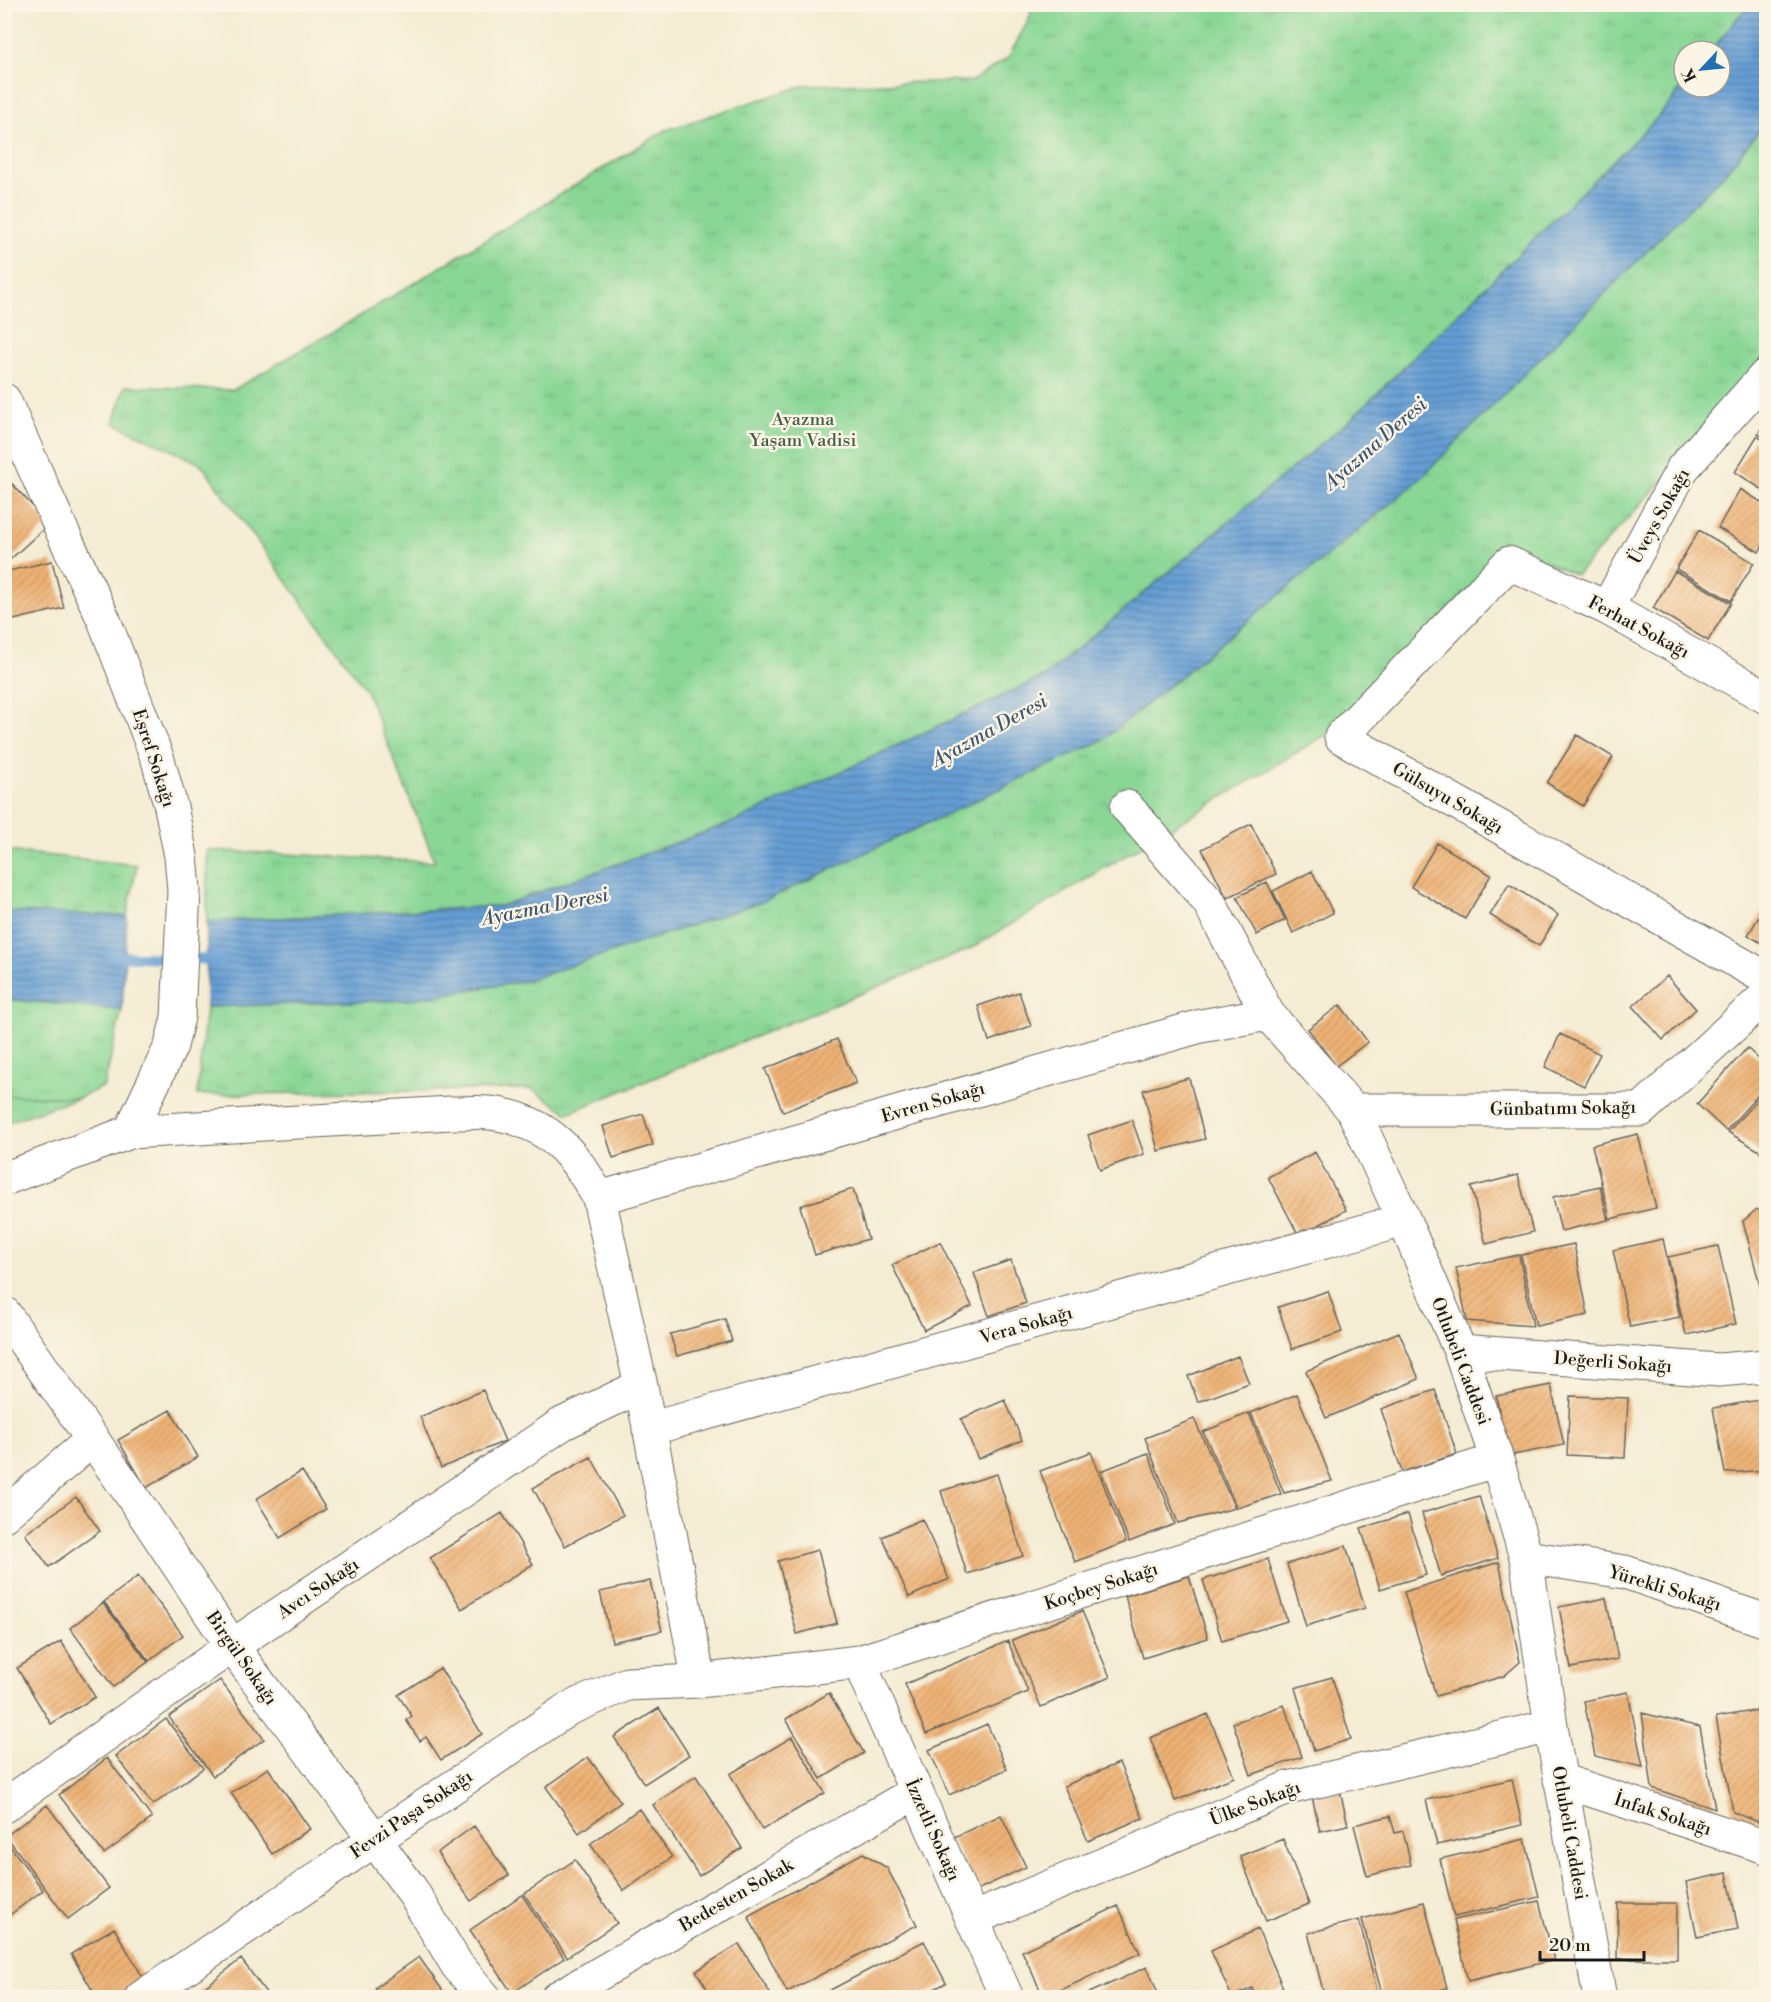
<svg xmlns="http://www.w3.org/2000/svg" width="1771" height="2002" font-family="'Libre Bodoni',serif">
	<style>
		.grass { fill: #8ad795; stroke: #537a58; stroke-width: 1.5 }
		.park { fill: url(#park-tufts); stroke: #537a58; stroke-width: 1.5 }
		.water { fill: url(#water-rules); stroke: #405d78; stroke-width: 1.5 }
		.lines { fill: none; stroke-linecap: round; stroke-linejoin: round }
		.stream { stroke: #659ed4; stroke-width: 10 }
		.building { fill: url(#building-hatch) }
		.street-casing { stroke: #68655c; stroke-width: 35 }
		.street { stroke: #fff; stroke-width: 33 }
		.labels { text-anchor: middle; stroke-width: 5; stroke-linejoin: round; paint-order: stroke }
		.park-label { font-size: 18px; fill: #425d46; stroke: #fcf5e5 }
		.street-label { font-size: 18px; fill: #1c1c1c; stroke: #fcf5e5 }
		.water-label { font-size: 20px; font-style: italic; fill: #3d566f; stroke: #fcf5e5 }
	</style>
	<defs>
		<pattern id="park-tufts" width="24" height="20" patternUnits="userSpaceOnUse" patternTransform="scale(1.5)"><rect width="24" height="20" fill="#8ad795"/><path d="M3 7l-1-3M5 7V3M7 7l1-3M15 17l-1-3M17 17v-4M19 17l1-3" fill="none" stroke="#76b880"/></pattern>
		<pattern id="water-rules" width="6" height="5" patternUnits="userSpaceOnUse" patternTransform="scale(1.5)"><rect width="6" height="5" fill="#659ed4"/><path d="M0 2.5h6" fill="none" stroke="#5280ab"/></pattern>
		<pattern id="building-hatch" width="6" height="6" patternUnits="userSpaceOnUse" patternTransform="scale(1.5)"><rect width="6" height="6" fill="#eeb275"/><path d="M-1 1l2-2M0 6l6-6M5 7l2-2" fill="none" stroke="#cc9865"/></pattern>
	</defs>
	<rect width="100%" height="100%" fill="#fcf5e5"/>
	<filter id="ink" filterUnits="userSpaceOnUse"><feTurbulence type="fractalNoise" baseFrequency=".0167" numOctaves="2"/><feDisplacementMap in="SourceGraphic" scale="12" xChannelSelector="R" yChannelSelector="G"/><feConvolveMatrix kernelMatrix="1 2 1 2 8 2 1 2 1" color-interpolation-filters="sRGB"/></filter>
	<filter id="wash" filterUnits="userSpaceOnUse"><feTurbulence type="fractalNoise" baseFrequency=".008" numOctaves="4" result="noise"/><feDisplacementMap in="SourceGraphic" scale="24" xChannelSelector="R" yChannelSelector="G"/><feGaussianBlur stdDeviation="1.35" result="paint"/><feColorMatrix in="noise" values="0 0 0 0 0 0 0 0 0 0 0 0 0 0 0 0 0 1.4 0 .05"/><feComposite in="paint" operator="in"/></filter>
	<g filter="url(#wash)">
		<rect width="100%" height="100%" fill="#f4ecd3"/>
		<path class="grass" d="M5,1095l74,3 -74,25z"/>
		<path class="park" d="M1033,5h715l-37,46h-27v34l-24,30 -310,305 -305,256 -309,145 -235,85 -294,16v-72l228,12 -69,-172 -165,-226 -87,-41 11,-37 108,4 127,-74 306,-186 139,-45 167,-4 36,-23 21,-39z
			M1766,122v246l-190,207 -65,-29 -182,187 -359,216 -402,164 -36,-24 -335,6 9,-88 199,-7 120,-19 239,-80 960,-727z
			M5,851l132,14 -10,51 -122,-4z
			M5,999l117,11 -18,76 -25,12 -74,-3z"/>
		<path class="water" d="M1748,5h18v117l-42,52 -306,307 -315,259 -339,161 -239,80 -120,19 -199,7 1,-85 294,-16 235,-85 309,-145 305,-256 310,-305 24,-30v2h36v-36h-9z
			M5,912l122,4 -5,94 -117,-11z"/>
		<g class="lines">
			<path class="stream" d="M111,956l110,4"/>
		</g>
		<g id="blocks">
			<path class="building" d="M1766,421v18l-8,-5z
				M1757,436l9,6v50l-31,-20z
				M4,475l45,49 -45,41z
				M1740,489l26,16v34l-7,13 -41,-24z
				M1699,530l55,33 -23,38 -55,-32z
				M52,561l12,47 -51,12 -9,-32v-16z
				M1675,571l56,32 -23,38 -55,-33z
				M1577,735l36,22 -30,49 -36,-23z
				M1251,824l25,50 -49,24 -25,-49z
				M1437,843l54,32 -26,44 -54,-32z
				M1312,871l21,42 -40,20 -20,-42z
				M1267,882l18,38 -28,15 -20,-38z
				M1509,884l49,31 -19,31 -49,-31z
				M1766,905v41l-18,-11z
				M1667,976l29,33 -33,31 -30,-34z
				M1019,992l12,34 -42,15 -11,-35z
				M1340,1005l28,37 -32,24 -28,-37z
				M1560,1034l40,20 -16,32 -39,-19z
				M837,1039l19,44 -73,29 -18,-43z
				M1747,1048l19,18v20l-40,45 -29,-27z
				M1189,1078l16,61 -47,12 -15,-61z
				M1766,1090v65l-38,-23z
				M643,1114l10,31 -40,13 -10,-32z
				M1132,1120l12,34 -44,16 -12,-35z
				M1638,1134l18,74 -46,11 -18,-74z
				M1315,1152l31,58 -47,26 -31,-59z
				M1518,1175l15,57 -47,12 -15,-57z
				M1600,1186l8,34 -47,11 -8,-34z
				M853,1189l15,50 -53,16 -15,-49z
				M1757,1209l9,7v92l-23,-87z
				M1663,1239l17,78 -50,10 -17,-77z
				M940,1242l32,64 -48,24 -32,-65z
				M1574,1244l14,71 -52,11 -15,-71z
				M1718,1246l18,78 -50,11 -18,-78z
				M1519,1255l14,71 -66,-5 -11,-53z
				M1011,1260l15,43 -37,13 -15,-43z
				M1328,1291l14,41 -50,17 -14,-42z
				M725,1319l7,22 -55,15 -7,-22z
				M1399,1332l20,47 -93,39 -20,-47z
				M1238,1356l11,27 -51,19 -10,-26z
				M1551,1385l13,60 -56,11 -12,-60z
				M483,1390l22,51 -64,27 -21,-51z
				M1435,1390l22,64 -55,18 -21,-63z
				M1297,1394l35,87 -48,12 -33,-80z
				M1570,1396l58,2 -3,60 -58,-3z
				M1765,1399l1,71 -41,3 -12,-65z
				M1005,1400l17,40 -44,19 -17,-40z
				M170,1410l28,47 -52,31 -28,-48z
				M1249,1413l32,81 -44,14 -34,-76z
				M1194,1419l41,89 -57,15 -33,-85z
				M1091,1452l35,90 -51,20 -35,-91z
				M1148,1453l27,71 -46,18 -28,-71z
				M591,1457l32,58 -58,31 -32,-58z
				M302,1471l24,38 -46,29 -24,-39z
				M997,1474l26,82 -56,18 -26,-83z
				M1479,1496l19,62 -57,18 -19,-63z
				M76,1497l24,34 -51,36 -24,-33z
				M502,1513l31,51 -71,45 -32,-51z
				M1408,1514l18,61 -46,14 -19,-61z
				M922,1519l27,60 -40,18 -27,-60z
				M1346,1546l19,62 -59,18 -19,-62z
				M818,1550l19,73 -40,11 -19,-73z
				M1268,1559l19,62 -65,20 -19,-61z
				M1499,1562l21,100 -16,14 -68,20 -32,-104z
				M138,1576l45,59 -34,26 -45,-59z
				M1189,1576l19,62 -65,20 -18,-62z
				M650,1581l12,50 -50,11 -12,-50z
				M1606,1598l12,61 -47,9 -12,-61z
				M103,1603l45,59 -35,25 -43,-59z
				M1082,1611l28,66 -69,30 -29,-67z
				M61,1641l34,56 -44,27 -34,-56z
				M1008,1641l20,51 -102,42 -21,-50z
				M440,1668l42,66 -41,26 -15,-23 -6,4 -14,-21 6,-4 -14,-21z
				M1332,1677l19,62 -37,12 -19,-63z
				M220,1680l44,59 -51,37 -44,-59z
				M1628,1692l15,75 -48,-11 -11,-55z
				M829,1693l35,60 -43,26 -35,-60z
				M1284,1705l18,52 -51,18 -18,-52z
				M659,1708l30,47 -45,29 -30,-47z
				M1766,1709v116l-33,-13 -17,-95z
				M1642,1713l58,14 15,82 -63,-21z
				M1208,1714l26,63 -59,24 -25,-63z
				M166,1719l37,49 -50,37 -37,-49z
				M987,1724l20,45 -58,26 -20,-45z
				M792,1737l33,56 -63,37 -32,-56z
				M588,1757l33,45 -42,31 -33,-46z
				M107,1758l45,60 -48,36 -45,-59z
				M1119,1763l24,55 -55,23 -24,-55z
				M268,1768l42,61 -38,25 -41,-61z
				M696,1776l46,72 -43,28 -46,-71z
				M1512,1779l10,46 -85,20 -11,-45z
				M1340,1791l8,34 -28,6 -8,-34z
				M47,1805l62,83 -41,31 -62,-83z
				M639,1809l33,48 -48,34 -34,-47z
				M1001,1815l25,52 -49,23 -25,-52z
				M1390,1816l5,17 8,-2 8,34 -44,11 -13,-51z
				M474,1826l35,49 -38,26 -34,-48z
				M4,1838l39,52 -36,27 -3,-3z
				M1283,1839l26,65 -43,17 -26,-65z
				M1525,1839l14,58 -85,20 -14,-58z
				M863,1853l24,15 30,57 -130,67 -39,-76z
				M575,1860l42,63 -50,34 -43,-63z
				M1727,1873l11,56 -41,8 -11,-55z
				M522,1895l42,63 -52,35 -42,-63z
				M1539,1901l15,59 -86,21 -14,-61z
				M1424,1902l23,86 -37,10h-27l-21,-79z
				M1618,1903h59v56h-60z
				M1118,1906l22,47 -96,45 -22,-47z
				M1359,1920l20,78h-54l-17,-65z
				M114,1928l33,56 -22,14h-28l-26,-44z
				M1258,1929l25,59 -20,10h-7l-4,-10 -20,9 -21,-46z
				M924,1941l22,42 -29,15h-102z
				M739,1944l34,54h-60l-17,-27z
				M419,1957l29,41h-66l-7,-10z
				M241,1959l29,39h-79z
				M1147,1967l13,31h-82z
				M1251,1991l3,7h-17z"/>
		</g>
	</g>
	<g filter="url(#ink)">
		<use href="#blocks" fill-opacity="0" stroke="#68655c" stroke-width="1.5"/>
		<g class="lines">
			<defs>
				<path id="street" d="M4,400l59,133 41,87 54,140 13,47 10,49 3,34 -6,127 -7,29 -41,86
					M1607,608l76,-140 83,-93
					M1766,697l-159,-89 -98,-45 -168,174 425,241
					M1127,807l82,95 59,112 85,96 51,110 56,131 37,109 29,97 25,169 49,272
					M1353,1110h288l125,-114
					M4,1179l126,-47 321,-19c15,0 32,-2 47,1 51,9 78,41 101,84l42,188 58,295
					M599,1198l602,-172 67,-12
					M4,1313l126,180 102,153 179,243 46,76 28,33
					M1460,1351l259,19 47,-4
					M649,1429l755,-209
					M4,1515l89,-76
					M1526,1557l99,15 141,49
					M859,1662l148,336
					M1560,1780l206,67
					M4,1806l228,-160 330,-222 79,-38
					M972,1919l316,-131 263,-62
					M141,1998l427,-289 59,-25 72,-3 160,-19 638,-202
					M557,1998l359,-206"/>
			</defs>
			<use href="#street" class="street-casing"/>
			<use href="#street" class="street"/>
		</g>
	</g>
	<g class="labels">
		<g class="park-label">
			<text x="803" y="425">Ayazma<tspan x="803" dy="21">Yaşam Vadisi</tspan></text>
		</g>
		<g class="street-label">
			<text transform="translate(1659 516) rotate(-61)" y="6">Üveys Sokağı</text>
			<text transform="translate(1639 627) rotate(28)" y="6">Ferhat Sokağı</text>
			<text transform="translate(154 758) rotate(72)" y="6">Eşref Sokağı</text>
			<text transform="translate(1448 798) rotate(30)" y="6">Gülsuyu Sokağı</text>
			<text transform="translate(933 1102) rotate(-16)" y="6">Evren Sokağı</text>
			<text transform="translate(1563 1108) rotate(-1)" y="6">Günbatımı Sokağı</text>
			<text transform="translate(1026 1325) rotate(-16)" y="6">Vera Sokağı</text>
			<text transform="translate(1461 1361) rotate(69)" y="6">Otlubeli Caddesi</text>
			<text transform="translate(1613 1362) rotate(4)" y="6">Değerli Sokağı</text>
			<text transform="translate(1101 1586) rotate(-18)" y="6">Koçbey Sokağı</text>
			<text transform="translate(318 1588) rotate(-34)" y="6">Avcı Sokağı</text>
			<text transform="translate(1665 1588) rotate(17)" y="6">Yürekli Sokağı</text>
			<text transform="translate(242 1658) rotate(55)" y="6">Birgül Sokağı</text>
			<text transform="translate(1255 1803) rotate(-21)" y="6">Ülke Sokağı</text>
			<text transform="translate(411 1814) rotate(-34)" y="6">Fevzi Paşa Sokağı</text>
			<text transform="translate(1663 1814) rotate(18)" y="6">İnfak Sokağı</text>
			<text transform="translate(933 1830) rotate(66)" y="6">İzzetli Sokağı</text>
			<text transform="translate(1570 1833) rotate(80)" y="6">Otlubeli Caddesi</text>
			<text transform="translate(736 1895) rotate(-30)" y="6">Bedesten Sokak</text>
		</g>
		<g class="water-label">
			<text transform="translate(1375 443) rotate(-41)" y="7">Ayazma Deresi</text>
			<text transform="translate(989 730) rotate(-29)" y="7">Ayazma Deresi</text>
			<text transform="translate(545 906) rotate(-11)" y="7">Ayazma Deresi</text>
		</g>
	</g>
	<rect width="1771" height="2002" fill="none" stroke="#fcf5e5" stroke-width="24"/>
	<g transform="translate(1702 69) rotate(244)"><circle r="28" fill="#fcf5e5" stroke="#a29e95" stroke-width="1.5"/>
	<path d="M0-4.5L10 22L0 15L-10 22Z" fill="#1f6fb2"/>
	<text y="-9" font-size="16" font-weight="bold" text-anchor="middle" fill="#1c1c1c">K</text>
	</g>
	<path d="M1540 1951v9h104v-9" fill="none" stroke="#1c1c1c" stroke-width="3"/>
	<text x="1549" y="1951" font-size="18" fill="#1c1c1c" stroke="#fcf5e5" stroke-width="4.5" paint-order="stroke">20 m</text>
</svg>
